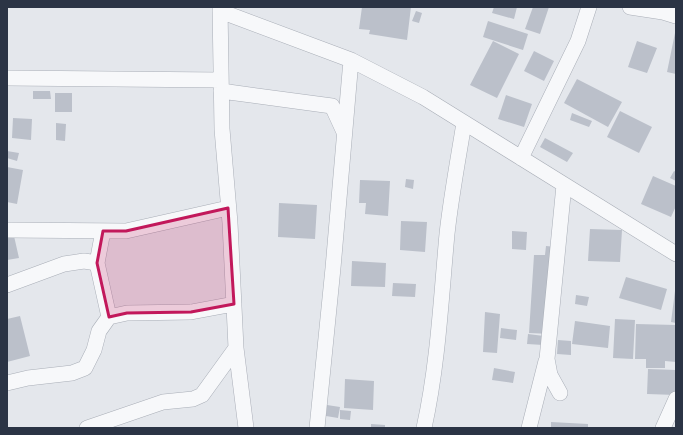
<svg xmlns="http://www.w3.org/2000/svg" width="683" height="435" font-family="Poppins,sans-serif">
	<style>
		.building { fill: #bbc0ca }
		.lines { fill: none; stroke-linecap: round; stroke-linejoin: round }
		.street-casing { stroke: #a9aeb7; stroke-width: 16 }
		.street { stroke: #f7f8fa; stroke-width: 15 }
		.marked { fill: #c2185b; fill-opacity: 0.2; stroke: #c2185b; stroke-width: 3; stroke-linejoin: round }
	</style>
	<rect width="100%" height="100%" fill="#e4e7ec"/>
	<path class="building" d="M362,7h49l-4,33 -38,-6 1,-4 -11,-1z
		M494,7h23l-3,12 -22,-6z
		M533,7h16l-9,27 -15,-5z
		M416,11l6,2 -3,10 -7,-2z
		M488,21l40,13 -5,16 -40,-13z
		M675,33h1v41l-9,-2z
		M493,41l26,13 -22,44 -27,-13z
		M637,41l20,7 -10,25 -19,-6z
		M534,51l20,10 -10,20 -20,-10z
		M577,79l45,23 -14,25 -44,-24z
		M33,91h17l1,8h-18z
		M55,93h17v19h-17z
		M506,95l26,9 -8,23 -26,-8z
		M620,111l32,16 -13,26 -32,-16z
		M572,113l20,8 -3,6 -19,-7z
		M13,118l19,1 -1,21 -19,-2z
		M56,123l10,1 -1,17 -9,-1z
		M545,138l28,15 -6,9 -27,-15z
		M7,151l12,2 -2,8 -10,-3z
		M7,167l16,3 -6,34 -10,-2z
		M674,171l2,1v9l-6,-3z
		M653,176l23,10v20l-5,11 -30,-13z
		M406,179l8,1 -1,9 -8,-2z
		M360,180l30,1 -2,35 -23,-2 1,-11h-7z
		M279,203l38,2 -2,34 -37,-2z
		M401,221l26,1 -2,30 -25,-2z
		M590,229l32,1 -2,32 -32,-1z
		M512,231l15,1 -1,18 -14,-1z
		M14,236l5,22 -12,2v-23z
		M546,246l11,1 -6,87 -22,-1 5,-78h11z
		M352,261l34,2 -1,24 -34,-1z
		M626,277l41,12 -6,21 -42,-12z
		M393,283l23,1 -1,13 -23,-1z
		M675,291h1v32l-5,-1z
		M576,295l13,2 -2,9 -12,-2z
		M485,312l15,2 -3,39 -14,-1z
		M20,316l10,40 -23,6v-43z
		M615,319l20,1 -2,39 -20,-1z
		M575,321l35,5 -2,22 -36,-4z
		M636,324l40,1v37l-11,-1v7h-19v-9h-11z
		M501,328l16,2 -1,10 -16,-2z
		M528,334l16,2 -1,9 -16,-1z
		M558,340l13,1v14l-14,-1z
		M494,368l21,4 -2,11 -21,-3z
		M648,369l28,1v25l-29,-1z
		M345,379l29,2 -1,29 -29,-2z
		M327,405l13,2 -2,11 -12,-2z
		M340,410l11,1 -1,9 -10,-1z
		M551,422l37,2v4h-37z
		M371,424l14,1v3h-14z"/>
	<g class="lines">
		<defs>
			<path id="street" d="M220,7l2,122 8,94 6,125 10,80
				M630,7l33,5 13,4
				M220,11l131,49 72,37 253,157
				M7,78l214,2
				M221,91l111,15 12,26
				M521,158l57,-117 11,-34
				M7,230l119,1 102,-23
				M103,231l-6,32 12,54
				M7,285l57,-21 20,-3 13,2
				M7,383l21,-5 44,-5 13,-5 9,-18 5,-19 10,-14 18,-4 64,-1 43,-8
				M560,393l-10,-18 -3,-16 17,-174
				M87,428l76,-26 30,-3 9,-4 34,-47
				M317,428l16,-160 18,-208
				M424,428c14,-63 17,-129 23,-194 4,-37 11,-74 17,-111
				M529,428l17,-67
				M663,428l13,-29"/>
		</defs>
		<use href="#street" class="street-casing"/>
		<use href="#street" class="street"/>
	</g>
	<path class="marked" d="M228,208l6,96 -43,8 -64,1 -18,4 -12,-54 6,-32h23z"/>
	<rect width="683" height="435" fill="none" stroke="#2b3445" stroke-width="16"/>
</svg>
